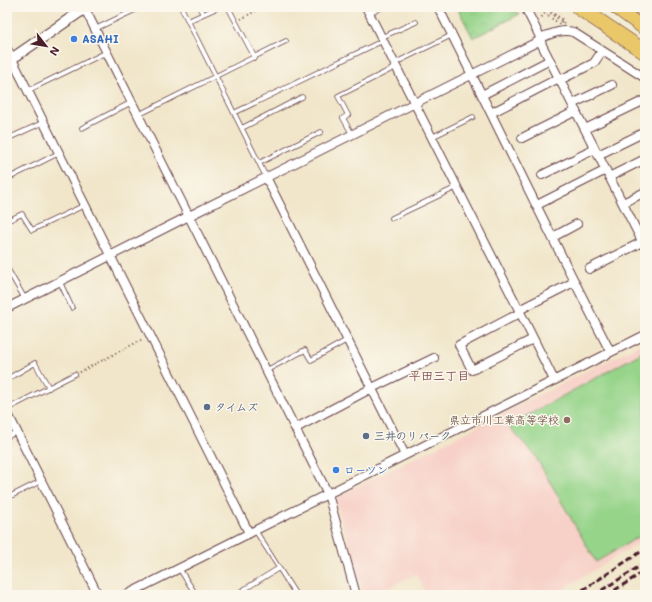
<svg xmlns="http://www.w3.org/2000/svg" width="652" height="602" font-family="Mali,'Klee One',sans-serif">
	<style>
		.built { fill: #f7d1c8 }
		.grass { fill: #96d48a; stroke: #707a5a }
		.park { fill: url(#park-crowns); stroke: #707a5a }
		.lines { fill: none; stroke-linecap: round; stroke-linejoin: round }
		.motorway-tunnel { stroke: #d0beaa; stroke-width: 15; stroke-dasharray: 15 8; stroke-linecap: butt }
		.service-casing { stroke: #633d43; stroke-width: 5.5 }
		.minor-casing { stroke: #633d43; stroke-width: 10 }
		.tertiary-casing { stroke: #633d43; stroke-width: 12 }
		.trunk-casing { stroke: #633d43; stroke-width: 14 }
		.motorway-casing { stroke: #633d43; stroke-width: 16 }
		.path { stroke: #633d43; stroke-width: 2; stroke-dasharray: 1 3; stroke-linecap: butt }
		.service { stroke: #fff; stroke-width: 4 }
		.minor { stroke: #fff; stroke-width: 8 }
		.tertiary { stroke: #fff; stroke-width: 10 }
		.trunk { stroke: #eac769; stroke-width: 13 }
		.motorway { stroke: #eac769; stroke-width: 15 }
		.rail { stroke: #4a1f2b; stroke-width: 3; stroke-dasharray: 6 3; stroke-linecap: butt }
		.path-bridge { stroke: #633d43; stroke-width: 2; stroke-dasharray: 1 3; stroke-linecap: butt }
		.shop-dot { fill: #3f7fe0; stroke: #fbf7ec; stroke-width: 1.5 }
		.service-dot { fill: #5c6f8a; stroke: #fbf7ec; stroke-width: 1.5 }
		.education-dot { fill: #8d6e63; stroke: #fbf7ec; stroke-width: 1.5 }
		.labels { text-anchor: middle; stroke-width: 3; stroke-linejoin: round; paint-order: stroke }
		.shop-label { font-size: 11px; font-weight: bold; fill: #366cbe; stroke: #fbf7ec; text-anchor: start }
		.service-label { font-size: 11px; font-weight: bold; fill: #4e5e75; stroke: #fbf7ec; text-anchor: start }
		.education-label { font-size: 11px; font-weight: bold; fill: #785e54; stroke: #fbf7ec; text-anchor: end }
		.neighbourhood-label { font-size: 12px; font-weight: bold; fill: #7e484c; stroke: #fbf7ec }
	</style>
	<defs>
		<pattern id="park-crowns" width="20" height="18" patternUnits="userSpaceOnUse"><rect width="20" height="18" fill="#96d48a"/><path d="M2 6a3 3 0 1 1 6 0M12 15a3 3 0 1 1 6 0" fill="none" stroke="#83b677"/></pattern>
	</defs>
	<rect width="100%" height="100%" fill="#fbf7ec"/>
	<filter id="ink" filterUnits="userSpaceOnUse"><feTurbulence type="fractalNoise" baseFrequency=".025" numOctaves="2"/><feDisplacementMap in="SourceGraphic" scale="8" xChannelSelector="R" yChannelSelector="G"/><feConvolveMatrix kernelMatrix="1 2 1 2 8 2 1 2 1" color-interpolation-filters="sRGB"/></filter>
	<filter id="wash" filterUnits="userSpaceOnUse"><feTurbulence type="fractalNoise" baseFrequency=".012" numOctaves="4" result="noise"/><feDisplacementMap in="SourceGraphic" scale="16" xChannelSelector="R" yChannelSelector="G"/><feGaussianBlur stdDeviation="0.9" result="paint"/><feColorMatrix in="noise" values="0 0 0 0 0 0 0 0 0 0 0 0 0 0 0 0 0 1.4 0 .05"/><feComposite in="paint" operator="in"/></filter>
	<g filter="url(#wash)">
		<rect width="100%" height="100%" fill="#f1e6ca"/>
		<path class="built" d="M645,342v197l-92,56h-126l-11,-21 -42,21h-10l-29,-97z"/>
		<path class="grass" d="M645,351v182l-49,29 -62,-108 -26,-28z"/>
		<path class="park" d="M457,7h53l10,7 -47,24z"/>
	</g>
	<g filter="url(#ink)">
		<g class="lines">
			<path class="motorway-tunnel" d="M631,7l14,11"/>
			<defs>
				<path id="service" d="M181,7l85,170
					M199,7l4,7
					M228,7l27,51
					M369,14l13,-7
					M188,21l31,-14
					M95,29l42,-20
					M382,37l34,-15
					M395,63l57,-28
					M29,90l78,-38
					M234,113l148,-72
					M138,115l148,-74
					M82,128l50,-26
					M242,128l60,-31
					M352,134l-9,-16 5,-3 -10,-19 58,-29
					M432,137l41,-20
					M7,139l37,-17
					M259,163l62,-31
					M7,179l52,-26
					M392,218l65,-31
					M7,221l15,-7 10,16 53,-25
					M7,268l18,31
					M60,282l12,26
					M267,370l38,-20 6,10 36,-20
					M7,379l28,-16 14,25
					M7,409l68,-35
					M7,437l9,-5
					M7,498l34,-17
					M255,530l41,65
					M179,568l17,27
					M235,595l44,-27"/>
				<path id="minor" d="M84,7l244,487 28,101
					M366,7l153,303 35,70
					M438,7c58,115 113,231 172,344
					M525,7l14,28 3,10 103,202
					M540,38c11,-4 21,-9 33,-6l72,46
					M7,49l242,484
					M560,80l34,-17 8,-12
					M482,95l68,-35
					M572,104l40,-19
					M491,113l68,-35
					M585,129l60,-29
					M522,138l54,-27
					M598,155l47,-23
					M542,175l53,-26
					M266,177l139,278
					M609,177l36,-18
					M623,203l22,-11
					M537,205l69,-35
					M553,237l24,-13
					M589,269l53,-27
					M7,308l182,-92 352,-176
					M519,310l55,-28
					M520,313l-61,32 13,25 61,-31
					M7,412l91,183
					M296,428l76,-40 62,-30
					M126,595l519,-260"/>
				<path id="tertiary" d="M7,62l80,-55"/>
				<path id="trunk" d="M615,7l30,22"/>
				<path id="motorway" d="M578,7l67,45"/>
			</defs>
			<use href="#service" class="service-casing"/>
			<use href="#minor" class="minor-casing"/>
			<use href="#tertiary" class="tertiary-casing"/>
			<use href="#trunk" class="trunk-casing"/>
			<use href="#motorway" class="motorway-casing"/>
			<path class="path" d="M535,7l10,6 -4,5
				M548,16l2,-3 14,10
				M241,19l18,-10
				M80,372l63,-33"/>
			<use href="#service" class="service"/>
			<use href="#minor" class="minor"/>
			<use href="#tertiary" class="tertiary"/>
			<use href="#trunk" class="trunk"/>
			<use href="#motorway" class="motorway"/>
			<path class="rail" d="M575,595l70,-46
				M594,595l51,-32
				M607,595l38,-24"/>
			<path class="path-bridge" d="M545,7l18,13 -3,4 -12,-8"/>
		</g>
	</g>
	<g class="shop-dot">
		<circle cx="74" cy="39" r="4"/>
		<circle cx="336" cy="470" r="4"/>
	</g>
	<g class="service-dot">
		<circle cx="207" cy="407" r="4"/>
		<circle cx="366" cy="436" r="4"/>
	</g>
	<circle class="education-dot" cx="567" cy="420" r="4"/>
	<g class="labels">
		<g class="shop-label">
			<text x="82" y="43">ASAHI</text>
			<text x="344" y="474">ローソン</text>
		</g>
		<g class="service-label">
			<text x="215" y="411">タイムズ</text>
			<text x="374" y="440">三井のリパーク</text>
		</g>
		<g class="education-label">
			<text x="559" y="424">県立市川工業高等学校</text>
		</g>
		<g class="neighbourhood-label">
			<text x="439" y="380">平田三丁目</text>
		</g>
	</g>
	<rect width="652" height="602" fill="none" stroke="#fbf7ec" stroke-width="24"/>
	<g transform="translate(46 46) rotate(121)" stroke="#fbf7ec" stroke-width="3" paint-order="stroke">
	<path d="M0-3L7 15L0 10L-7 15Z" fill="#4a1f2b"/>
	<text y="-6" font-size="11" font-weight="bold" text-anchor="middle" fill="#4a1f2b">N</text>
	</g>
</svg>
